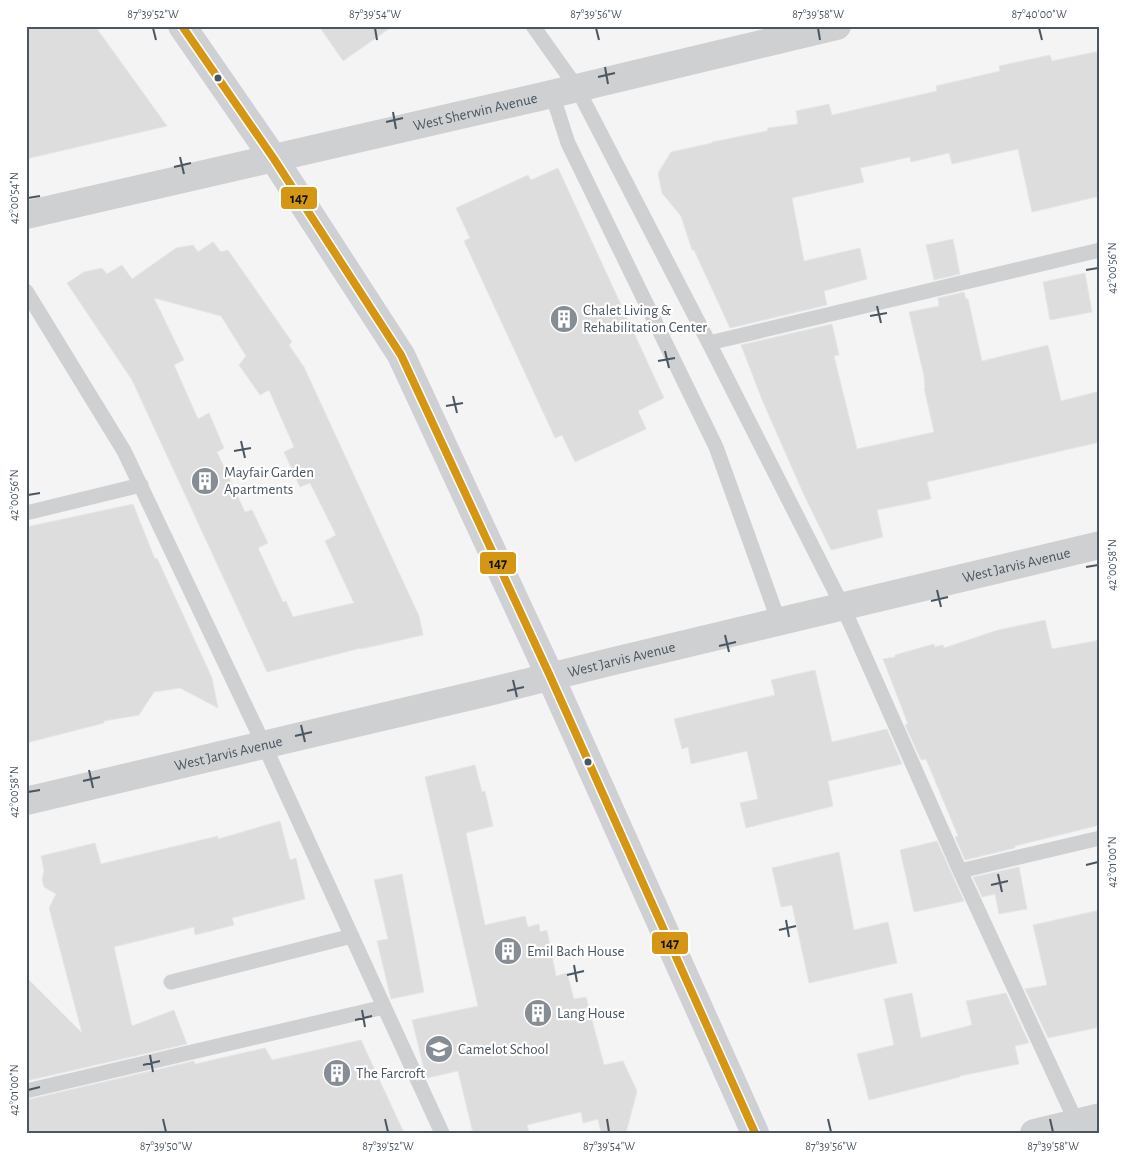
<svg xmlns="http://www.w3.org/2000/svg" width="1126" height="1159" font-family="'Alegreya Sans',sans-serif">
	<style>
		.building { fill: #ddddde; stroke: #e5e6e7; fill-rule: evenodd }
		.lines { fill: none; stroke-linecap: round; stroke-linejoin: round }
		.lane { stroke: #ced0d2; stroke-width: 15 }
		.street { stroke: #ced0d2; stroke-width: 28 }
		.secondary { stroke: #ced0d4; stroke-width: 28 }
		.bus-1-casing { stroke: #fff; stroke-width: 11 }
		.bus-1 { stroke: #d49613; stroke-width: 8 }
		.ticks { fill: none; stroke: #4a5661; stroke-width: 2 }
		.bus-dot { fill: #4a5661; stroke: #fff; stroke-width: 2 }
		.labels { text-anchor: middle; stroke-width: 4.5; stroke-linejoin: round; paint-order: stroke }
		.street-label { font-size: 15px; fill: #4a5661; stroke: #fff }
		.poi-label { font-size: 15px; fill: #4a5661; stroke: #fff; text-anchor: start }
		.line-badge { stroke: #fff; stroke-width: 2 }
		.pale-badge-label { font-size: 14px; text-anchor: middle; font-weight: bold; fill: #111 }
		.neatline { fill: none; stroke: #4a5661; stroke-width: 2 }
		.ticks-label { font-size: 12px; text-anchor: middle; fill: #4a5661 }
	</style>
	<rect width="100%" height="100%" fill="#f4f4f4"/>
	<path class="building" d="M26,26h69l72,100 -141,33z
		M319,26h74l-50,35z
		M1100,51v145l-68,16 -14,-63 -66,15 -3,-11 -38,9 -1,-5 -50,11 4,14 -72,16 12,63 56,-13 7,31 -43,12 3,14 -97,23 -36,-78h-2l-11,-34 -19,-23 -4,-20 13,-21 41,-9v-1l55,-11 1,-3 30,-4 -2,-13 33,-7 3,11 105,-24 -1,-5 64,-15 -1,-5 51,-11 2,6z
		M558,168l106,230 -26,13 8,18 -71,33 -13,-27 -7,3 -91,-197 6,-3 -14,-30 72,-33 3,5z
		M953,239l7,35 -26,6 -8,-35z
		M213,242l8,10 7,-2 64,92 -3,3 15,22 115,249 4,19 -62,14v-1l-94,24 -135,-292 -65,-97 17,-11 18,-4 5,6 15,-9 10,14 44,-31 17,-3 5,7zM154,298l67,18 25,40 -7,9 21,30 9,-5 25,57 -10,5 16,35 10,-4 26,52 -11,6 29,62 -61,14 -7,-16 -3,1 -25,-54 10,-5 -16,-33 -7,2 -28,-60 7,-4 -15,-35 -11,6 -24,-54 10,-5z
		M1085,273l7,39 -42,8 -7,-38z
		M964,292l2,7h2l14,62 66,-16 13,56 39,-10v51l-173,40 4,17 -54,11 6,27 -52,13 -27,-55 -41,-93 -22,-57 91,-21 7,31 -5,1 23,93 77,-17 -10,-44h1l-1,-12 -15,-64 30,-6 -1,-8z
		M133,504l22,55 2,-1 55,120 6,30 -38,-20 -26,4 -15,23 -35,6v2l-78,20v-216z
		M1045,620l7,29 48,-9v185l-85,21v2l-50,12 -10,-23 3,-1 -32,-77 -5,1 -16,-35 3,-1 -25,-65 12,-2v-2l39,-11 1,3 8,-2 1,3 54,-18z
		M815,670l17,72 55,-13 15,35 -74,17 5,25 -87,22 -6,-25 18,-4 -11,-48 -56,13 -3,-17 -6,2 -8,-30 101,-24 -4,-15z
		M475,765l7,27 3,-1 8,35 -27,7 19,92 40,-9 3,11 11,-3 1,8 7,-2 9,46 11,-3 7,26 12,-2 18,68 19,-4 14,30 -11,42h-25l-3,-14 -15,4 -2,-11 -54,13 2,8h-56l-15,-62 -31,7 -1,-1 -14,-57 66,-14 -53,-229z
		M280,821l10,39 6,-2 9,41 -73,19 2,7 -39,10 -1,-8 -80,20 18,79 42,-16 13,34 -161,37v-104l56,56 -33,-125 7,-14 -12,-7 -2,-8 2,-8 -3,-15 54,-13 6,21 117,-28v3z
		M937,841l27,60 -50,11 -14,-62z
		M839,852l15,78 34,-8 9,41 -88,20 -17,-78 -11,2 -9,-39z
		M1019,867l8,42 -28,5 -4,-20 -13,3 -9,-20z
		M402,874l22,118 -33,7 -14,-58 11,-2 -14,-59z
		M1100,910v117l-52,11 -23,-49 22,-4 -14,-60z
		M912,993l9,45 51,-13 -6,-24 40,-8 23,50 -14,3 4,18 -59,12v1l-91,23 -12,-46 37,-9 -10,-46z
		M361,1040l43,93h-378v-33l168,-39 1,3 70,-16 7,12z"/>
	<g class="lines">
		<path class="lane" d="M533,26l44,62 132,255 134,264 117,264 119,257
			M552,94l16,49 148,304 63,175
			M26,291l98,160 140,294 178,388
			M709,343l391,-93
			M26,513l115,-28
			M960,871l140,-33
			M171,982l181,-46
			M26,1091l358,-84"/>
		<g class="street">
			<path id="s1" d="M26,215l526,-121 285,-68"/>
			<path id="s2" d="M26,801l462,-109 130,-32 482,-115"/>
			<path d="M1034,1133l66,-16"/>
		</g>
		<path class="secondary" d="M182,26l92,133 127,196 149,321 205,457"/>
		<defs>
			<path id="bus-1" d="M182,26l92,133 127,196 149,321 205,457"/>
		</defs>
		<use href="#bus-1" class="bus-1-casing"/>
		<use href="#bus-1" class="bus-1"/>
	</g>
	<path class="ticks" d="M153,28l3,12M375,28l2,12M596,28l3,12M818,28l2,12M1039,28l3,12M605,67l3,17M598,77l17,-4M393,112l3,17M386,122l17,-4M180,157l4,17M174,167l17,-4M28,198l12,-2M1086,270l12,-2M877,306l4,17M870,316l17,-3M665,351l4,17M658,361l17,-3M453,396l4,17M446,406l17,-3M241,441l4,17M234,451l17,-3M28,495l12,-2M1086,567l12,-2M937,590l4,17M931,601l17,-4M725,635l4,17M719,646l17,-4M513,680l4,17M507,691l17,-4M301,725l4,17M295,736l17,-4M89,770l4,18M83,781l17,-4M28,792l12,-2M1086,865l12,-3M998,874l4,18M991,885l17,-4M786,920l3,17M779,930l17,-4M574,965l3,17M567,975l17,-4M362,1010l3,17M355,1020l17,-4M150,1055l3,17M143,1065l17,-4M28,1090l12,-3M163,1119l3,13M385,1119l3,13M607,1119l2,13M828,1119l3,13M1050,1119l3,13"/>
	<defs>
		<symbol id="building-disc" viewBox="-11 -11 22 22"><circle r="9.5" fill="#868d94" stroke="#fff"/><path d="M-4-6H4V6H1V3H-1V6H-4ZM-2.5-4.3h1.7v1.8h-1.7ZM.8-4.3h1.7v1.8H.8ZM-2.5-1h1.7V.8h-1.7ZM.8-1h1.7V.8H.8Z" fill="#fff"/></symbol>
		<symbol id="school-disc" viewBox="-11 -11 22 22"><circle r="9.5" fill="#868d94" stroke="#fff"/><path d="M0-5L7-2L0 1L-7-2ZM-4 1L0 2.5L4 1V4Q0 6-4 4Z" fill="#fff"/></symbol>
	</defs>
	<g fill-rule="evenodd">
		<use href="#building-disc" x="548" y="303" width="32" height="32"/>
		<use href="#building-disc" x="189" y="465" width="32" height="32"/>
		<use href="#building-disc" x="492" y="935" width="32" height="32"/>
		<use href="#building-disc" x="522" y="997" width="32" height="32"/>
		<use href="#school-disc" x="423" y="1033" width="32" height="32"/>
		<use href="#building-disc" x="321" y="1057" width="32" height="32"/>
	</g>
	<g class="bus-dot">
		<circle cx="218" cy="78" r="4.5"/>
		<circle cx="588" cy="762" r="4.5"/>
	</g>
	<g class="labels">
		<g class="street-label">
			<text dy="5" stroke="none"><textPath href="#s1" startOffset="461">West Sherwin Avenue</textPath></text>
			<text dy="5" stroke="none"><textPath href="#s2" startOffset="1018">West Jarvis Avenue</textPath></text>
			<text dy="5" stroke="none"><textPath href="#s2" startOffset="612">West Jarvis Avenue</textPath></text>
			<text dy="5" stroke="none"><textPath href="#s2" startOffset="208">West Jarvis Avenue</textPath></text>
		</g>
		<g class="poi-label">
			<text x="583" y="315">Chalet Living &amp;<tspan x="583" dy="17">Rehabilitation Center</tspan></text>
			<text x="224" y="477">Mayfair Garden<tspan x="224" dy="17">Apartments</tspan></text>
			<text x="527" y="956">Emil Bach House</text>
			<text x="557" y="1018">Lang House</text>
			<text x="458" y="1054">Camelot School</text>
			<text x="356" y="1078">The Farcroft</text>
		</g>
	</g>
	<g class="line-badge">
		<rect x="280" y="186" width="38" height="24" rx="5" fill="#d49613"/>
		<rect x="479" y="551" width="38" height="24" rx="5" fill="#d49613"/>
		<rect x="651" y="931" width="38" height="24" rx="5" fill="#d49613"/>
	</g>
	<g class="pale-badge-label">
		<text x="299" y="203">147</text>
		<text x="498" y="568">147</text>
		<text x="670" y="948">147</text>
	</g>
	<rect width="1126" height="1159" fill="none" stroke="#ffffff" stroke-width="55"/>
	<rect x="28" y="28" width="1070" height="1104" class="neatline"/>
	<g class="ticks-label">
		<text x="153" y="18">87°39'52"W</text>
		<text x="375" y="18">87°39'54"W</text>
		<text x="596" y="18">87°39'56"W</text>
		<text x="818" y="18">87°39'58"W</text>
		<text x="1039" y="18">87°40'00"W</text>
		<text transform="translate(14 198) rotate(-90)" y="4">42°00'54"N</text>
		<text transform="translate(1112 268) rotate(-90)" y="4">42°00'56"N</text>
		<text transform="translate(14 495) rotate(-90)" y="4">42°00'56"N</text>
		<text transform="translate(1112 565) rotate(-90)" y="4">42°00'58"N</text>
		<text transform="translate(14 792) rotate(-90)" y="4">42°00'58"N</text>
		<text transform="translate(1112 862) rotate(-90)" y="4">42°01'00"N</text>
		<text transform="translate(14 1090) rotate(-90)" y="4">42°01'00"N</text>
		<text x="166" y="1150">87°39'50"W</text>
		<text x="388" y="1150">87°39'52"W</text>
		<text x="609" y="1150">87°39'54"W</text>
		<text x="831" y="1150">87°39'56"W</text>
		<text x="1053" y="1150">87°39'58"W</text>
	</g>
</svg>
